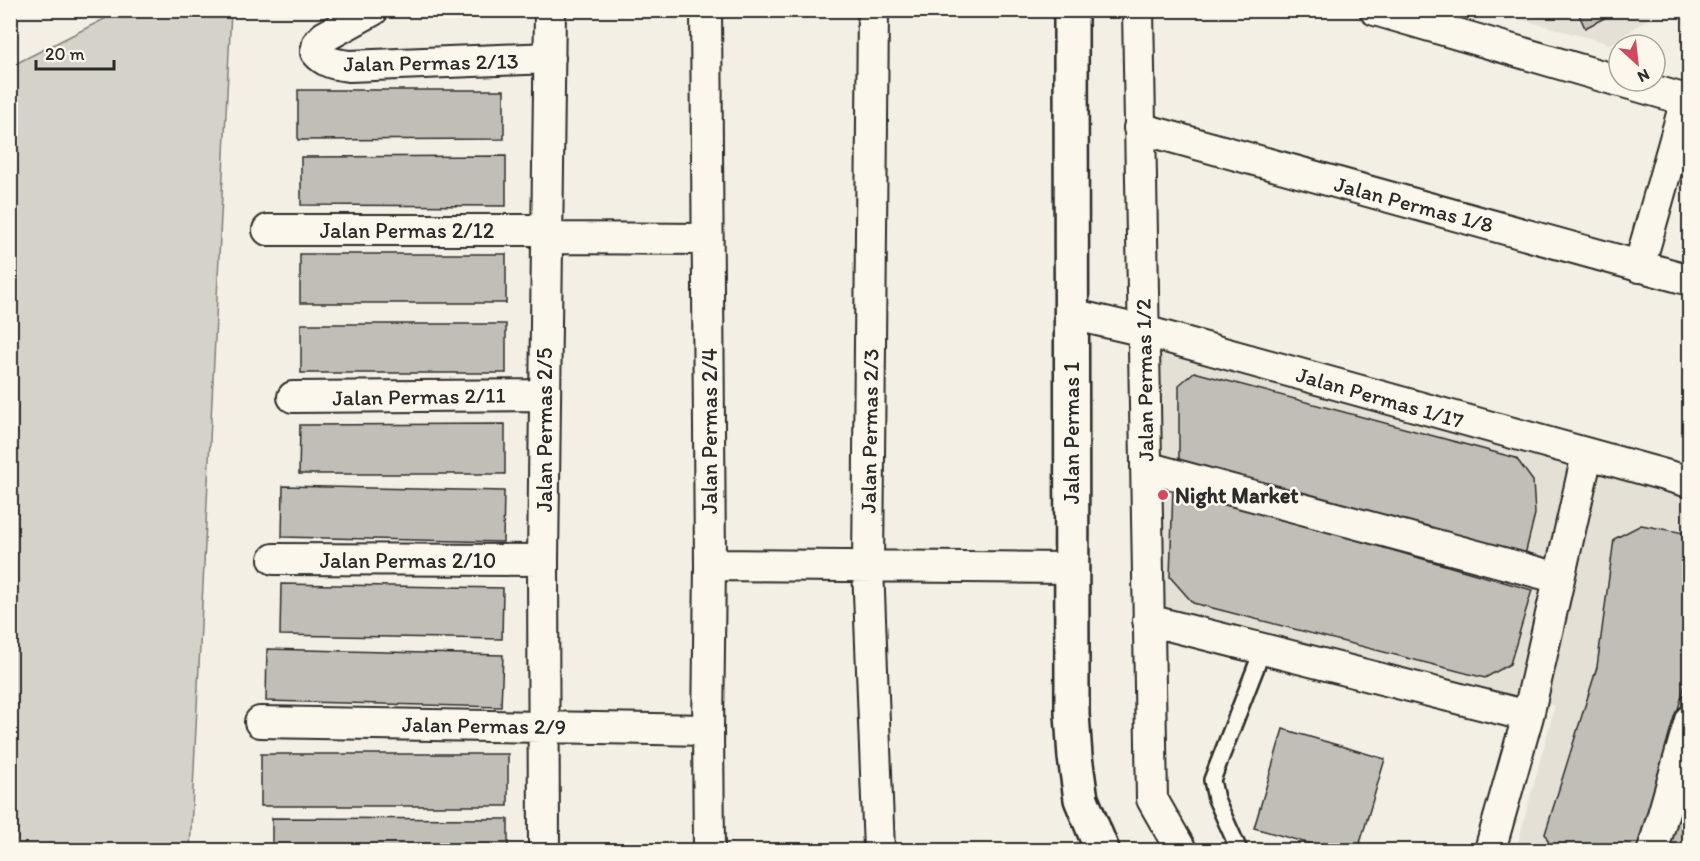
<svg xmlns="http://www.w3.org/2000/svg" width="1700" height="861" font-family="Itim,sans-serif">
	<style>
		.built { fill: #e4e0d6 }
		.green { fill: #d5d2c9; stroke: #807e7a; stroke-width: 1.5 }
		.building { fill: #c0beb6; stroke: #2b2b2b; stroke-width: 1.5 }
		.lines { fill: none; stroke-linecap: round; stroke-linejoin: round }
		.service-casing { stroke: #2b2b2b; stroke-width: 20 }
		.minor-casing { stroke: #2b2b2b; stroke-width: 34 }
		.tertiary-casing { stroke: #2b2b2b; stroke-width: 38 }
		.service { stroke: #fbf7ec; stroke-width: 15 }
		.minor { stroke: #fbf7ec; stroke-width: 30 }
		.tertiary { stroke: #fbf7ec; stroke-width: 33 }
		.poi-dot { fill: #d1495b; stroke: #fbf7ec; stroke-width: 2 }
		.labels { text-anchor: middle; stroke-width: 5; stroke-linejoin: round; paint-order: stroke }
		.street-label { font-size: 22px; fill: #2b2b2b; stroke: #fbf7ec }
		.poi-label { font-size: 22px; font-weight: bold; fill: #2b2b2b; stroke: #fbf7ec; text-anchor: start }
	</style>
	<rect width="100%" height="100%" fill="#f3efe4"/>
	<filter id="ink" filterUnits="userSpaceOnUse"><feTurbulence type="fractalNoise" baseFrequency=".0167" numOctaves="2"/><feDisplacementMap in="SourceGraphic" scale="12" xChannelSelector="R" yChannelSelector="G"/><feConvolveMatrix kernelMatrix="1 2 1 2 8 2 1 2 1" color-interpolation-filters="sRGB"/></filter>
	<g filter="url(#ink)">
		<path class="built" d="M1490,11h169l-48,33z
			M1160,354l364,97 165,48v351h-173l39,-144 -392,-97z"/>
		<path class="green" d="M122,10l109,1 -41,839h-179v-784z"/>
		<path class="building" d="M1577,10h43l-35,18z
			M298,90h206v49l-206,1z
			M506,156v50l-205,-1v-48z
			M300,254h206v49h-206z
			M301,324h205v49h-205z
			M1194,372l322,86 17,23 2,33 -11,45 -345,-91v-83z
			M505,424v50h-206l1,-49z
			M283,486l221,5 -1,51 -221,-5z
			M1173,488l359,102 -22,74 -25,14 -292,-75 -23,-26z
			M1641,525l49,9v124l-7,34 -46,158h-85l-7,-16 52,-167 17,-128z
			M281,584l222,4 -1,51 -222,-4z
			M267,649l236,6 -2,52 -235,-6z
			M1283,729l102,30 -27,91h-26l-78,-22z
			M1690,747v103h-32z
			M261,754h247v52h-247z
			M272,818l236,1v31h-236z"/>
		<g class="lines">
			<defs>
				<path id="service" d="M1239,850l-23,-51 -4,-19 51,-131"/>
				<path id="minor" d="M373,10l-49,27 -6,6 -2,9c9,11 19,12 33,14l201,-8
					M706,10l4,555 -2,165 1,120
					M873,10l-5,557 11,283
					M1138,10l14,789 29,51
					M1375,10l244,71
					M1620,81l70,20
					M1139,128l551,152
					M268,230h278
					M546,238l161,1
					M1639,267l47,-167
					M1071,314l73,17 546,151
					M293,397l251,-2
					M1146,467l413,111
					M274,559l269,1
					M710,565l361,3
					M1148,620l380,96
					M260,722l448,8
					M544,850l-1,-290 7,-550
					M1490,850l38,-134 59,-261
					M1653,850l37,-130"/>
				<path id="tertiary" d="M1071,10l1,704 3,43 6,42 21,51"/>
			</defs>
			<use href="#service" class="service-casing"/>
			<use href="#minor" class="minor-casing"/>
			<use href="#tertiary" class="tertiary-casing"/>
			<use href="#service" class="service"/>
			<use href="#minor" class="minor"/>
			<use href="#tertiary" class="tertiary"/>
		</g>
	</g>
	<circle class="poi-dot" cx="1163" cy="495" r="6"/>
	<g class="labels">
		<g class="street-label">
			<text transform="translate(431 62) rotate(-1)" y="8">Jalan Permas 2/13</text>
			<text transform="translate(1414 204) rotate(15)" y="8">Jalan Permas 1/8</text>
			<text x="407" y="238">Jalan Permas 2/12</text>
			<text transform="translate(1144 380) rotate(-91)" y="8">Jalan Permas 1/2</text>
			<text transform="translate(419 396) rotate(-1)" y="8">Jalan Permas 2/11</text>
			<text transform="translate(1380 397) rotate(16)" y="8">Jalan Permas 1/17</text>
			<text transform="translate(544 430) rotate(-90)" y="8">Jalan Permas 2/5</text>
			<text transform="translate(709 431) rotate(-90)" y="8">Jalan Permas 2/4</text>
			<text transform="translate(869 431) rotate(-89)" y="8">Jalan Permas 2/3</text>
			<text transform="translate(1071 433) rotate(-90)" y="8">Jalan Permas 1</text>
			<text x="408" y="568">Jalan Permas 2/10</text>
			<text transform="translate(484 725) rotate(1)" y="8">Jalan Permas 2/9</text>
		</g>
		<g class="poi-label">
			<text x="1175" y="503">Night Market</text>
		</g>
	</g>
	<rect width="1700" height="861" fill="none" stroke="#fbf7ec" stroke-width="36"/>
	<rect x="18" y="18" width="1664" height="825" fill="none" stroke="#2b2b2b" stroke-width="2" filter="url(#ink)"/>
	<g transform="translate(1637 63) rotate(153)"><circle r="28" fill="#fbf7ec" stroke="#a8a59f" stroke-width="1.5"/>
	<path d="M0-4.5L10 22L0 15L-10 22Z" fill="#d1495b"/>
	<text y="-9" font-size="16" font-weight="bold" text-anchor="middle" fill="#2b2b2b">N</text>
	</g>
	<path d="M36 60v9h78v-9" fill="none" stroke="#2b2b2b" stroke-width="3"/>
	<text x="45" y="60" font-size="18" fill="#2b2b2b" stroke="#fbf7ec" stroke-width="4.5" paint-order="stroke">20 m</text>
</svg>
